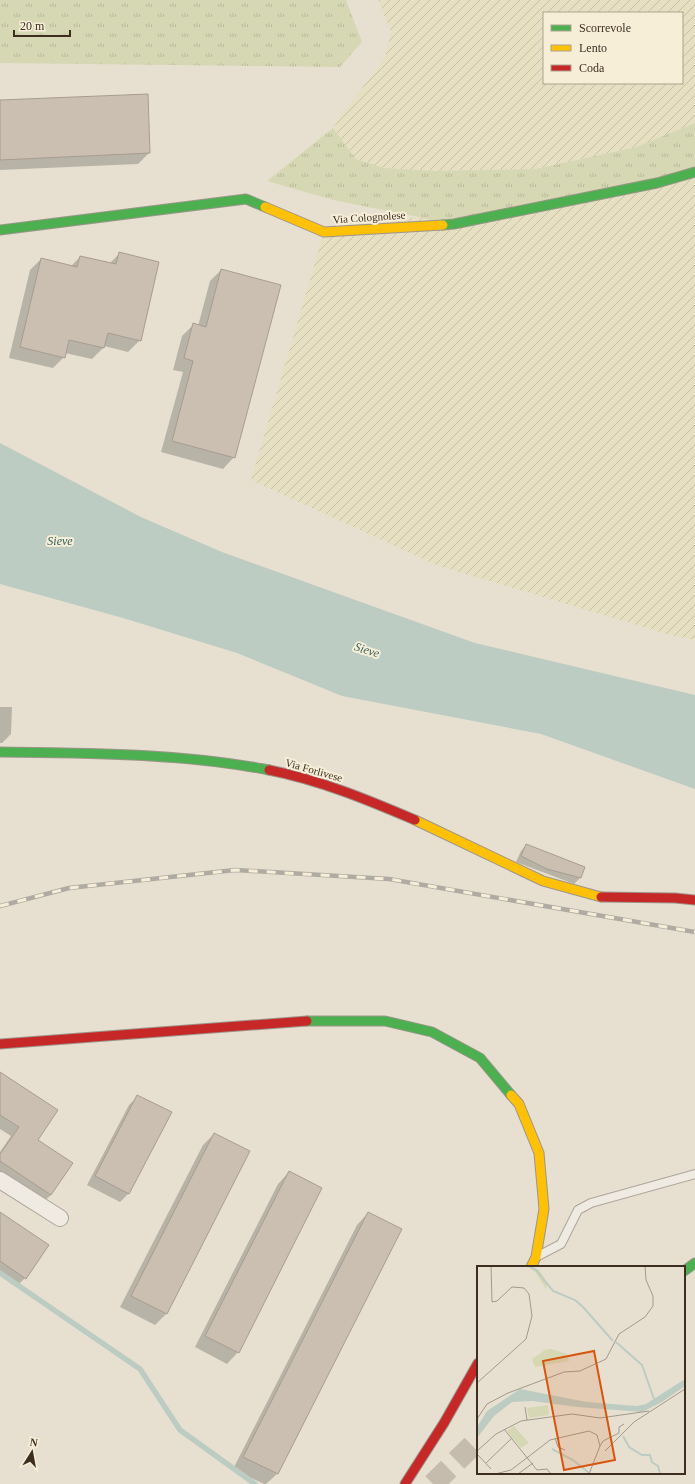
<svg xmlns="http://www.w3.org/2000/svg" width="695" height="1484" font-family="'Times New Roman',serif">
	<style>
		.farmland { fill: url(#farmland-furrows); fill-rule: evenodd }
		.grass { fill: url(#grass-tufts) }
		.water { fill: #bcccc2 }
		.shadow { fill: #0003 }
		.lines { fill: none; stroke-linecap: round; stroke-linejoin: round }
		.stream { stroke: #bcccc2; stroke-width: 5.5 }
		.building { fill: #cbbfb2; stroke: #a89c90 }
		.primary-tunnel { stroke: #c5bcae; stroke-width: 22; stroke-dasharray: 22 11; stroke-linecap: butt }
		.lane-casing { stroke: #ada599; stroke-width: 10 }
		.street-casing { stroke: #ada599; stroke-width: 18 }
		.fast-casing { stroke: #9c958a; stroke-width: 11 }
		.slow-casing { stroke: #9c958a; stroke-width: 11 }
		.jam-casing { stroke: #9c958a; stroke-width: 11 }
		.lane { stroke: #efebe3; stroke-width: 8 }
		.street { stroke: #efebe3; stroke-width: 16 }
		.fast { stroke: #4caf50; stroke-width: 9 }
		.slow { stroke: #ffc107; stroke-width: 9 }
		.jam { stroke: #c62828; stroke-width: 9 }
		.rail-casing { stroke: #afaaa2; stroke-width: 4.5 }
		.rail { stroke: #f7eed8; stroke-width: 3; stroke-dasharray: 9; stroke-linecap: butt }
		.labels { text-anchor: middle; stroke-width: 4; stroke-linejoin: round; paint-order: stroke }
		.street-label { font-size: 11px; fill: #3d2e20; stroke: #f7eed8 }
		.water-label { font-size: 12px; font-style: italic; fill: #2f5d5a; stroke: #f7eed8 }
		.inset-river { fill: none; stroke: #bcccc2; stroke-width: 2 }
		.inset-road { fill: none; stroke: #a3998a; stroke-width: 1 }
		.view { fill: #d7550e; fill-opacity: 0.15; stroke: #d7550e; stroke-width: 2 }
		.inset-edge { fill: none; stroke: #3d2e20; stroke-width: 2 }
	</style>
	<defs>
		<pattern id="farmland-furrows" width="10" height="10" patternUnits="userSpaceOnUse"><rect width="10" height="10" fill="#e6dfc2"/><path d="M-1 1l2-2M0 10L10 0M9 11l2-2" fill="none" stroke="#c6c0a6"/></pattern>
		<pattern id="grass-tufts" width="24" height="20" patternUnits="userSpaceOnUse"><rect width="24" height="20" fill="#d6d7b3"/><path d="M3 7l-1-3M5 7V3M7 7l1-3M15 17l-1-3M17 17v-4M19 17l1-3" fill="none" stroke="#b9b99a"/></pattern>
	</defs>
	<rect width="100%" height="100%" fill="#e7e0d1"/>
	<path class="farmland" d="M378,0h317v123l-59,24 -100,22 -102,2 -50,-3 -28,-9 -23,-31 10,-15 42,-55 6,-26zM544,13h138v70h-138z
		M695,172v468l-25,-5 -234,-70 -185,-85 73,-248z"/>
	<path class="grass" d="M0,0h346l16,42 -22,25 -340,-4z
		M695,123v49l-241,52 -121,-24 -66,-19 66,-53 23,31 28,9 50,3 102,-2 100,-22z"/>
	<path class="water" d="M0,443l141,74 81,35 253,91 220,52v94l-154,-55 -199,-38 -105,-43 -114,-35 -123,-34z"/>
	<path class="shadow" d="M147,95l2,58 -11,11 -138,6v-69z
		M120,253l20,87 -12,12 -24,-6 -1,2 -11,11 -27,-6 -1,4 -11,11 -44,-10 21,-88 11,-11 30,7 9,-9 29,7z
		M221,270l13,187 -11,12 -62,-17 22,-80 -10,-2 9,-34 12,-12 4,2 12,-45z
		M0,707h12l-1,27 -9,9h-2z
		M526,845l58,23 -4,10 -6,6 -58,-22 5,-11z
		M0,1078l37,63 14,54 -9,8 -42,-28v-23l11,-16 -11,-7z
		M138,1096l-9,97 -9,9 -33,-17 42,-80z
		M214,1134l35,17 -83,163 -11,11 -35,-18 83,-162z
		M289,1172l-51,180 -11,12 -32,-17 83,-163z
		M0,1213l25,65 -9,9 -16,-12z
		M368,1213l33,17 -124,244 -11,10h-2l-31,-15 124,-244z"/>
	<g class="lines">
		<path class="stream" d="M0,1273l140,96 40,61 75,54"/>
	</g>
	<path class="building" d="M148,94l2,59 -150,7v-60z
		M119,252l40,10 -18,79 -33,-8 -4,15 -35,-8 -4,18 -45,-11 21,-89 36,9 3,-11 36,8z
		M221,269l60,16 -46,173 -63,-17 21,-80 -9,-3 9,-35 13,4z
		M526,844l59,23 -4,11 -34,-9 -26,-13z
		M0,1072l58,38 -20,30 35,23 -22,32 -51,-34v-7l19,-27 -19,-12z
		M137,1095l35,17 -43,82 -34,-18z
		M214,1133l36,18 -83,163 -36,-18z
		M289,1171l33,17 -83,165 -34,-17z
		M0,1212l49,33 -23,34 -26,-18z
		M368,1212l34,17 -124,245 -35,-17z"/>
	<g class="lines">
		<path class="primary-tunnel" d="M433,1484l45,-44"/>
		<defs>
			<path id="lane" d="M538,1256l23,-12 17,-34 13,-7 104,-29"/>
			<path id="street" d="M0,1180l60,38"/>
			<path id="fast" d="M443,225l11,-1 203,-41 38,-11
				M0,230l246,-31 19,8
				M0,752c90,1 181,1 269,18
				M307,1021h78l47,11 48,26 31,37
				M684,1271l11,-8"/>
			<path id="slow" d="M265,207l59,25 119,-7
				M415,820l128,61 58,16
				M511,1095l8,9 20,49 5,56 -8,48 -5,10"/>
			<path id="jam" d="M269,770c51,10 99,30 146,50
				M601,897l74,1 20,2
				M0,1044l307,-23
				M405,1484l39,-61 34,-60"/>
		</defs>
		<use href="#lane" class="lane-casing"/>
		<use href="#street" class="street-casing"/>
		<use href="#fast" class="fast-casing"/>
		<use href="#slow" class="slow-casing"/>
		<use href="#jam" class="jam-casing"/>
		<use href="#lane" class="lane"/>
		<use href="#street" class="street"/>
		<use href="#fast" class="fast"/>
		<use href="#slow" class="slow"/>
		<use href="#jam" class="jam"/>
		<defs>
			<path id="rail" d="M0,906l69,-18 166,-18 154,9 306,53"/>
		</defs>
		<use href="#rail" class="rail-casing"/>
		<use href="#rail" class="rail"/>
	</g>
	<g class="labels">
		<g class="street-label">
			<text transform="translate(369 217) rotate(-4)" y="4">Via Colognolese</text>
			<text transform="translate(314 770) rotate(16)" y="4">Via Forlivese</text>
		</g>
		<g class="water-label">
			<text x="60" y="545">Sieve</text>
			<text transform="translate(367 650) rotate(17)" y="4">Sieve</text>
		</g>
	</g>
	<g transform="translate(477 1266)">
		<rect width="208" height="208" fill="#e7e0d1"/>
		<path d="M50,0h5l8,5 7,12 -1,6 -10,-16zM74,83l16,5 2,7 -34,6 -3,-8 13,-9zM37,160l15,17 -8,5 -14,-17z" fill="#d6d7b3"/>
		<path d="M71,139l1,10 -20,3 -2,-10z" fill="#d6d7b3"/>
		<path d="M208,113v7l-23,16 -20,10 -64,-5 -46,-6 -20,1 -18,14 -17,22v-11l10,-16 33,-22 67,13 50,4 9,-2z" fill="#bcccc2"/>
		<path class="inset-river" d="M52,0l7,4 17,21 22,9 8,7 30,34M139,76l26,23 12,34M146,170l6,11 13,8h8l2,7 6,4 2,8M75,183l21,11 16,13"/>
		<path class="inset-road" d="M0,117l49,-44 6,-23 -3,-22 -5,-6 -12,-1 -15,14 -5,1 -1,-36M48,141l2,13M123,152l49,-7M0,153l10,-15 21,-11 56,-21 16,-1 26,-12 13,-25 26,-17 8,-11v-10l-7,-16 -1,-14M27,163l33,41M78,172l3,9 7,3M123,180l3,-5 16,-8v-6l5,-3M0,185l19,-17 25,-13 51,-7 28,4M128,185l29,-29 51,-33M0,188l14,15M51,191l22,-17 39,-9 8,4 3,11 -11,28M9,197l26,-25M60,204l10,-1 4,5M18,208l16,-4 17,-13M41,208l15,-11"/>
		<path class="view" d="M117,85l21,109 -51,10 -21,-109z"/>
		<rect width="208" height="208" class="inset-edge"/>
	</g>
	<rect x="543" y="12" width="140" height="72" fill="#f7eed8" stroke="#ada18e"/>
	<rect x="551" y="25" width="20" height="6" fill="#4caf50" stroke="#ada18e"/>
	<text x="579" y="32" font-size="12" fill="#3d2e20">Scorrevole</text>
	<rect x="551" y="45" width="20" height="6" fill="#ffc107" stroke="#ada18e"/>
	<text x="579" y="52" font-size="12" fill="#3d2e20">Lento</text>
	<rect x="551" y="65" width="20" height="6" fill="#c62828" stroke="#ada18e"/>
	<text x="579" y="72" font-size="12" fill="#3d2e20">Coda</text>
	<g transform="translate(32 1452) rotate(11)" stroke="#f7eed8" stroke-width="3" paint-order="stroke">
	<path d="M0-3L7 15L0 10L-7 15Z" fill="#3d2e20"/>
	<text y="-6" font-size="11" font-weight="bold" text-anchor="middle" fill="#3d2e20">N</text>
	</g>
	<path d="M14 30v6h56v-6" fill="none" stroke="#3d2e20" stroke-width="2"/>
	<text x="20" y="30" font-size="12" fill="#3d2e20" stroke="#f7eed8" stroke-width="3" paint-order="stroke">20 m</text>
</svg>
